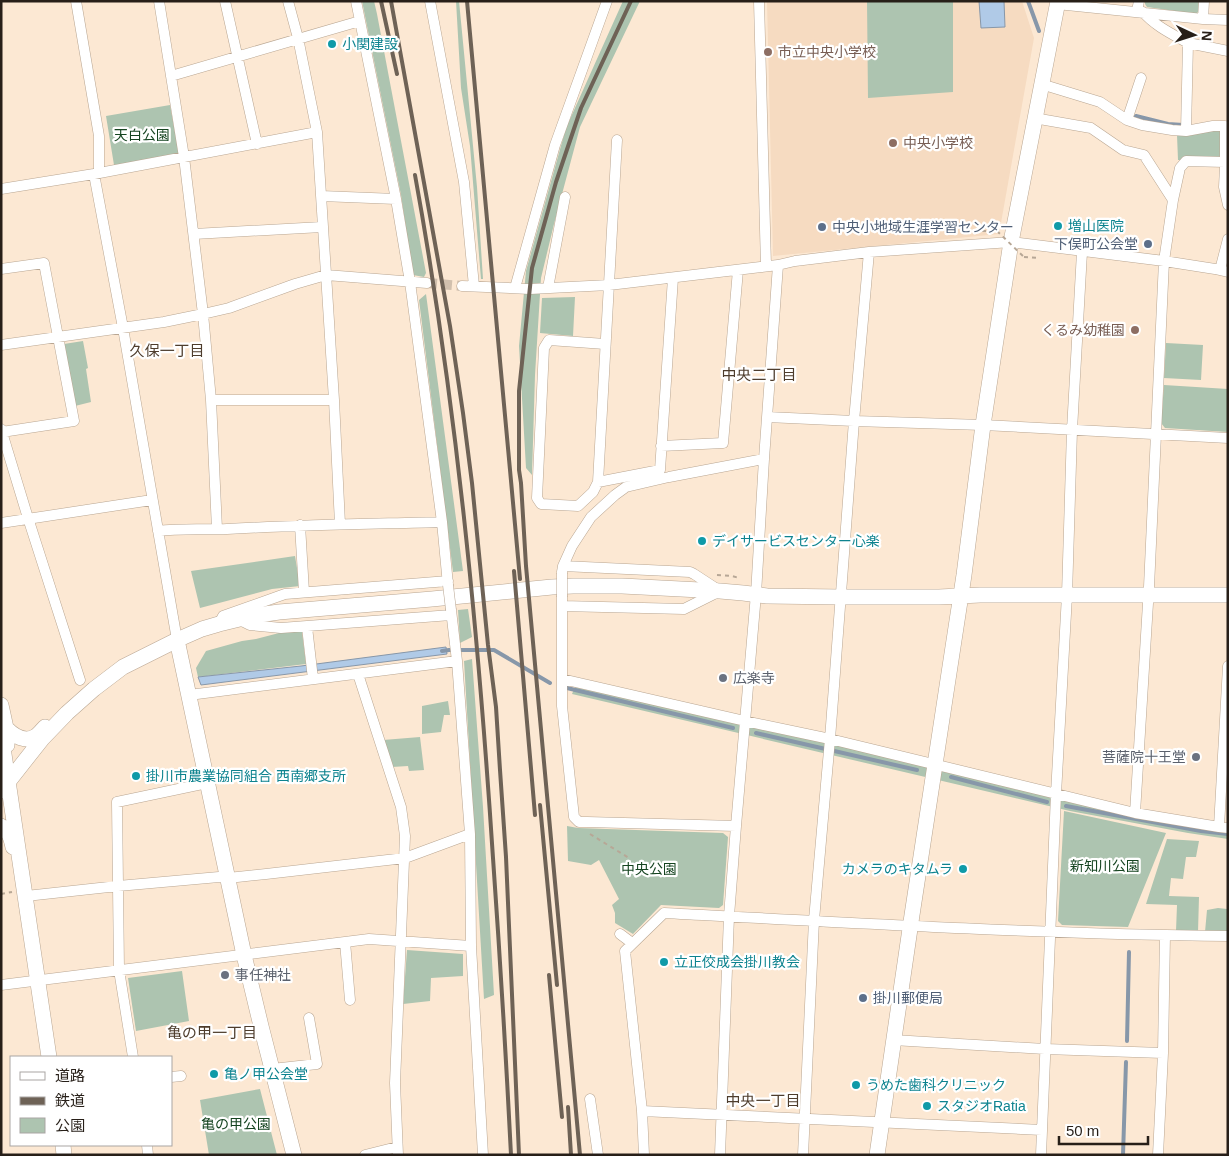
<svg xmlns="http://www.w3.org/2000/svg" width="1229" height="1156" font-family="Helvetica,'Noto Sans JP',sans-serif">
	<style>
		.built { fill: #f6dbc1 }
		.green { fill: #adc4b0 }
		.water { fill: #b0cae7; stroke: #8797a9 }
		.lines { fill: none; stroke-linecap: round; stroke-linejoin: round }
		.stream { stroke: #8797a9; stroke-width: 4 }
		.street-tunnel { stroke: #d1c0ae; stroke-width: 10; stroke-dasharray: 10 5; stroke-linecap: butt }
		.street-casing { stroke: #b9a692; stroke-width: 11 }
		.secondary-casing { stroke: #b9a692; stroke-width: 16 }
		.path { stroke: #b7a796; stroke-width: 2; stroke-dasharray: 4 4; stroke-linecap: butt }
		.street { stroke: #fff; stroke-width: 10 }
		.secondary { stroke: #fff; stroke-width: 15 }
		.rail { stroke: #6e6256; stroke-width: 4 }
		.street-bridge-casing { stroke: #b9a692; stroke-width: 11; stroke-linecap: butt }
		.path-bridge { stroke: #b7a796; stroke-width: 2; stroke-dasharray: 4 4; stroke-linecap: butt }
		.street-bridge { stroke: #fff; stroke-width: 10 }
		.culture-dot { fill: #0f9aa8; stroke: #fff; stroke-width: 2 }
		.education-dot { fill: #8d6e63; stroke: #fff; stroke-width: 2 }
		.service-dot { fill: #5c6f8a; stroke: #fff; stroke-width: 2 }
		.worship-dot { fill: #6b7280; stroke: #fff; stroke-width: 2 }
		.labels { text-anchor: middle; stroke-width: 4.5; stroke-linejoin: round; paint-order: stroke }
		.culture-label { font-size: 14px; fill: #0d838f; stroke: #fff; text-anchor: start }
		.education-label { font-size: 14px; fill: #785e54; stroke: #fff; text-anchor: start }
		.park-label { font-size: 14px; fill: #154420; stroke: #fff }
		.service-label { font-size: 14px; fill: #4e5e75; stroke: #fff; text-anchor: start }
		.worship-label { font-size: 14px; fill: #5b616d; stroke: #fff; text-anchor: start }
		.neighbourhood-label { font-size: 15px; fill: #4e3d2d; stroke: #fff }
	</style>
	<rect width="100%" height="100%" fill="#fce8d3"/>
	<path class="built" d="M767,1h255l12,37 -35,196 -226,22z"/>
	<path class="green" d="M362,1h12l3,13 49,259 -2,4 -11,-2 -12,-80z
		M456,1h3l18,186 6,92h-2l-11,-133 -9,-58z
		M623,1h17l-60,126 -26,97 -13,54 -6,97 -3,100 -6,-7 -7,-122 7,-75 40,-143z
		M867,1h86v91l-85,6z
		M1145,1h56l-1,9 -4,4 -49,-7 -2,-3z
		M170,105l9,49 -65,11 -8,-49z
		M1222,129v31h-44l-1,-25z
		M426,294l37,277 -10,1 -34,-272z
		M575,297l-2,39 -33,-3 2,-35z
		M83,341l5,27 -2,1 5,33 -16,4 -11,-62z
		M1166,343l37,2 -2,35 -37,-2z
		M1164,385l64,4v43l-63,-4 -4,-5z
		M295,556l5,30 -28,3 -72,19 -9,-37z
		M468,609l4,28 -12,6 -2,-33z
		M291,632h11l4,32 -108,13 -2,-9 10,-17 36,-10 14,-2 23,-6z
		M472,659l11,148 11,188 -10,4 -20,-338z
		M575,687l653,145v7l-40,-6 -118,-22 -498,-117z
		M448,701l2,14h-6l-3,17 -19,2v-28z
		M420,737l4,33 -15,1 -1,-5 -16,1 -9,-27z
		M1064,811l102,22 -38,94 -66,-2 -4,-4z
		M567,826l11,2 145,5 5,4 -5,68 -4,3 -58,-3 -28,29 -18,-11v-10l-3,-8 7,-6 -20,-39 -8,5 -23,-4z
		M1167,839l32,2 -3,16h-10l-3,22 -12,-1 -2,18 30,1 -1,35 -22,-1 1,-26 -31,-1z
		M1218,908l9,1 1,23h-23l2,-22z
		M407,950l56,4v22l-32,2 -1,23 -27,3z
		M182,971l7,50 -53,10 -8,-53z
		M260,1089l17,66h-68l-9,-55z"/>
	<path class="water" d="M979,1h25l1,26 -24,1z
		M446,647l1,7 -246,31 -3,-8 103,-11z"/>
	<g class="lines">
		<path class="stream" d="M1028,1l11,30
			M1136,116l32,8 15,1
			M442,651l7,-1h45l56,33
			M567,688l166,40
			M756,733l161,37
			M951,777l96,25
			M1066,806l135,25 27,3
			M1127,1041l2,-89
			M1123,1155l3,-93"/>
		<path class="street-tunnel" d="M427,283l35,3"/>
		<defs>
			<path id="street" d="M76,1l23,135v37
				M159,1l25,156 19,157 8,86 6,129
				M225,1l32,143
				M288,1l10,37 19,94 17,268 6,124
				M356,1l40,198 14,83 32,240 6,63
				M430,1l34,181 10,104
				M759,1l7,265
				M1057,4l146,15 25,1
				M1137,11l2,-10
				M1143,12c12,14 29,22 45,31l-2,88
				M1203,19l1,-18
				M1188,43l40,8
				M171,76l189,-55
				M1041,84l59,18 27,18 15,5 30,5 14,1 27,-5h12v41l-1,20 4,18
				M1034,118l57,10 32,22 21,5 29,45 -9,61 -8,173 -7,153 -14,226
				M1127,120l14,-42
				M94,174l29,154 54,312
				M1,189l93,-15 223,-42
				M321,196l75,3
				M1173,200l7,-32 6,-7 39,1
				M194,234l128,-7
				M1,269l43,-6 30,158 -72,11
				M1220,270l8,-31
				M462,286l68,3 79,-4 169,-20 17,-4 74,-9 142,-10 153,19 51,8 13,3
				M515,288l40,-143 52,-144
				M548,288l17,-91
				M605,344l-56,-4 -5,8 -7,150 4,6 37,2 15,-14 5,-10 19,-342
				M1,345l163,-23 39,-8 26,-6 66,-24 31,-9 101,8
				M211,400h123
				M767,417l87,4 129,4 245,13
				M1,429l27,89 52,162
				M661,446l62,-3 15,-173
				M598,482l62,-12 13,-192
				M1,523l151,-23
				M300,525l4,67
				M158,531c23,-3 46,-1 69,-2 72,-4 143,-5 215,-7
				M562,572l1,-6 9,-20 19,-29 24,-22 11,-8 43,-10 95,-18
				M562,597v109l12,111 5,5h8l149,4
				M562,606l122,3 36,-18 -26,-17 -4,-2 -127,-6
				M451,610l6,51 13,173 1,112 12,209
				M238,619l12,6 31,3 170,-13
				M219,624l4,-8 62,-22 163,-13
				M307,627l6,52
				M358,674l43,133 4,29 -10,247 3,72
				M562,679l183,42 85,18 305,74 84,14 9,1
				M189,695l268,-34
				M1219,827l9,-161
				M26,896l92,-10 101,-9 9,1 38,-4 139,-16 65,-24
				M620,934l12,9
				M345,942l5,58
				M1,985l368,-46 102,7
				M893,1040l152,9 118,4
				M133,1057l-14,-87 -2,-168 90,-19
				M272,1069l45,-5 -8,-46
				M171,1077l10,-1
				M590,1099l8,56
				M642,1111l400,19
				M147,1145l1,10
				M365,1155l32,-8
				M644,1155l-2,-44 -17,-160 39,-38c188,10 376,21 564,23
				M720,1155l9,-239 7,-90 20,-232 8,-135 14,-194
				M803,1155l11,-235 16,-181 24,-318 15,-169
				M1041,1155l15,-361 11,-199 5,-165 10,-178
				M1158,1155l5,-102 2,-118"/>
			<path id="secondary" d="M177,640l67,315 17,71 33,129
				M1,705l5,23 1,17
				M6,728c8,8 20,15 30,8 3,-2 6,-6 9,-9
				M1,734l48,323
				M1,791l41,-52 25,-26 27,-24 29,-22 54,-27 25,-11 17,-5 33,-8 27,-4 153,-13 120,-12 21,-1h49l98,5 23,2 24,3 74,1h98l41,-2h248
				M1,826c8,5 10,12 12,21
				M63,1145l1,10
				M877,1155l35,-240 52,-340 19,-150 28,-183 47,-241"/>
		</defs>
		<use href="#street" class="street-casing"/>
		<use href="#secondary" class="secondary-casing"/>
		<path class="path" d="M974,231h15
			M1024,257l15,1
			M717,575l15,1 7,2
			M590,834l39,24
			M1,894l11,-2"/>
		<use href="#street" class="street"/>
		<use href="#secondary" class="secondary"/>
		<path class="rail" d="M381,1l16,73
			M391,1l59,325 13,87 9,70 16,162 8,62 4,63 6,87 13,298
			M467,1l53,578
			M415,175c41,226 63,454 78,683 7,99 13,198 18,297
			M514,571l21,244
			M540,805l17,180
			M549,975l13,142
			M568,1107l3,48
			M580,1155l-54,-589 -5,-83 -2,-13v-79l13,-123 24,-86 25,-74 50,-107"/>
		<defs>
			<path id="street-bridge" d="M448,585l3,25
				M562,597v-24"/>
		</defs>
		<use href="#street-bridge" class="street-bridge-casing"/>
		<path class="path-bridge" d="M997,231l27,26"/>
		<use href="#street-bridge" class="street-bridge"/>
	</g>
	<g class="culture-dot">
		<circle cx="332" cy="44" r="5"/>
		<circle cx="1058" cy="226" r="5"/>
		<circle cx="702" cy="541" r="5"/>
		<circle cx="136" cy="776" r="5"/>
		<circle cx="963" cy="869" r="5"/>
		<circle cx="664" cy="962" r="5"/>
		<circle cx="214" cy="1074" r="5"/>
		<circle cx="856" cy="1085" r="5"/>
		<circle cx="927" cy="1106" r="5"/>
	</g>
	<g class="education-dot">
		<circle cx="768" cy="52" r="5"/>
		<circle cx="893" cy="143" r="5"/>
		<circle cx="1135" cy="330" r="5"/>
	</g>
	<g class="service-dot">
		<circle cx="822" cy="227" r="5"/>
		<circle cx="1148" cy="244" r="5"/>
		<circle cx="863" cy="998" r="5"/>
	</g>
	<g class="worship-dot">
		<circle cx="723" cy="678" r="5"/>
		<circle cx="1196" cy="757" r="5"/>
		<circle cx="225" cy="975" r="5"/>
	</g>
	<g class="labels">
		<g class="culture-label">
			<text x="342" y="49">小関建設</text>
			<text x="1068" y="231">増山医院</text>
			<text x="712" y="546">デイサービスセンター心楽</text>
			<text x="146" y="781">掛川市農業協同組合 西南郷支所</text>
			<text x="953" y="874" text-anchor="end">カメラのキタムラ</text>
			<text x="674" y="967">立正佼成会掛川教会</text>
			<text x="224" y="1079">亀ノ甲公会堂</text>
			<text x="866" y="1090">うめた歯科クリニック</text>
			<text x="937" y="1111">スタジオRatia</text>
		</g>
		<g class="education-label">
			<text x="778" y="57">市立中央小学校</text>
			<text x="903" y="148">中央小学校</text>
			<text x="1125" y="335" text-anchor="end">くるみ幼稚園</text>
		</g>
		<g class="park-label">
			<text x="142" y="140">天白公園</text>
			<text x="1105" y="871">新知川公園</text>
			<text x="649" y="874">中央公園</text>
			<text x="236" y="1129">亀の甲公園</text>
		</g>
		<g class="service-label">
			<text x="832" y="232">中央小地域生涯学習センター</text>
			<text x="1138" y="249" text-anchor="end">下俣町公会堂</text>
			<text x="873" y="1003">掛川郵便局</text>
		</g>
		<g class="worship-label">
			<text x="733" y="683">広楽寺</text>
			<text x="1186" y="762" text-anchor="end">菩薩院十王堂</text>
			<text x="235" y="980">事任神社</text>
		</g>
		<g class="neighbourhood-label">
			<text x="167" y="356">久保一丁目</text>
			<text x="759" y="380">中央二丁目</text>
			<text x="212" y="1038">亀の甲一丁目</text>
			<text x="763" y="1106">中央一丁目</text>
		</g>
	</g>
	<rect width="1229" height="1156" fill="none" stroke="#271f18" stroke-width="5"/>
	<rect x="10" y="1056" width="162" height="90" fill="#ffffff" stroke="#a9a5a3"/>
	<rect x="20" y="1072" width="25" height="8" fill="#ffffff" stroke="#a9a5a3"/>
	<text x="55" y="1081" font-size="15" fill="#271f18">道路</text>
	<rect x="20" y="1097" width="25" height="8" fill="#6e6256" stroke="#a9a5a3"/>
	<text x="55" y="1106" font-size="15" fill="#271f18">鉄道</text>
	<rect x="20" y="1118" width="25" height="15" fill="#adc4b0" stroke="#a9a5a3"/>
	<text x="55" y="1131" font-size="15" fill="#271f18">公園</text>
	<g transform="translate(1194 35) rotate(94)" stroke="#ffffff" stroke-width="4" paint-order="stroke">
	<path d="M0-4L9 19L0 12L-9 19Z" fill="#271f18"/>
	<text y="-8" font-size="14" font-weight="bold" text-anchor="middle" fill="#271f18">N</text>
	</g>
	<path d="M1059 1136v8h89v-8" fill="none" stroke="#271f18" stroke-width="2.5"/>
	<text x="1066" y="1136" font-size="15" fill="#271f18" stroke="#ffffff" stroke-width="4" paint-order="stroke">50 m</text>
</svg>
